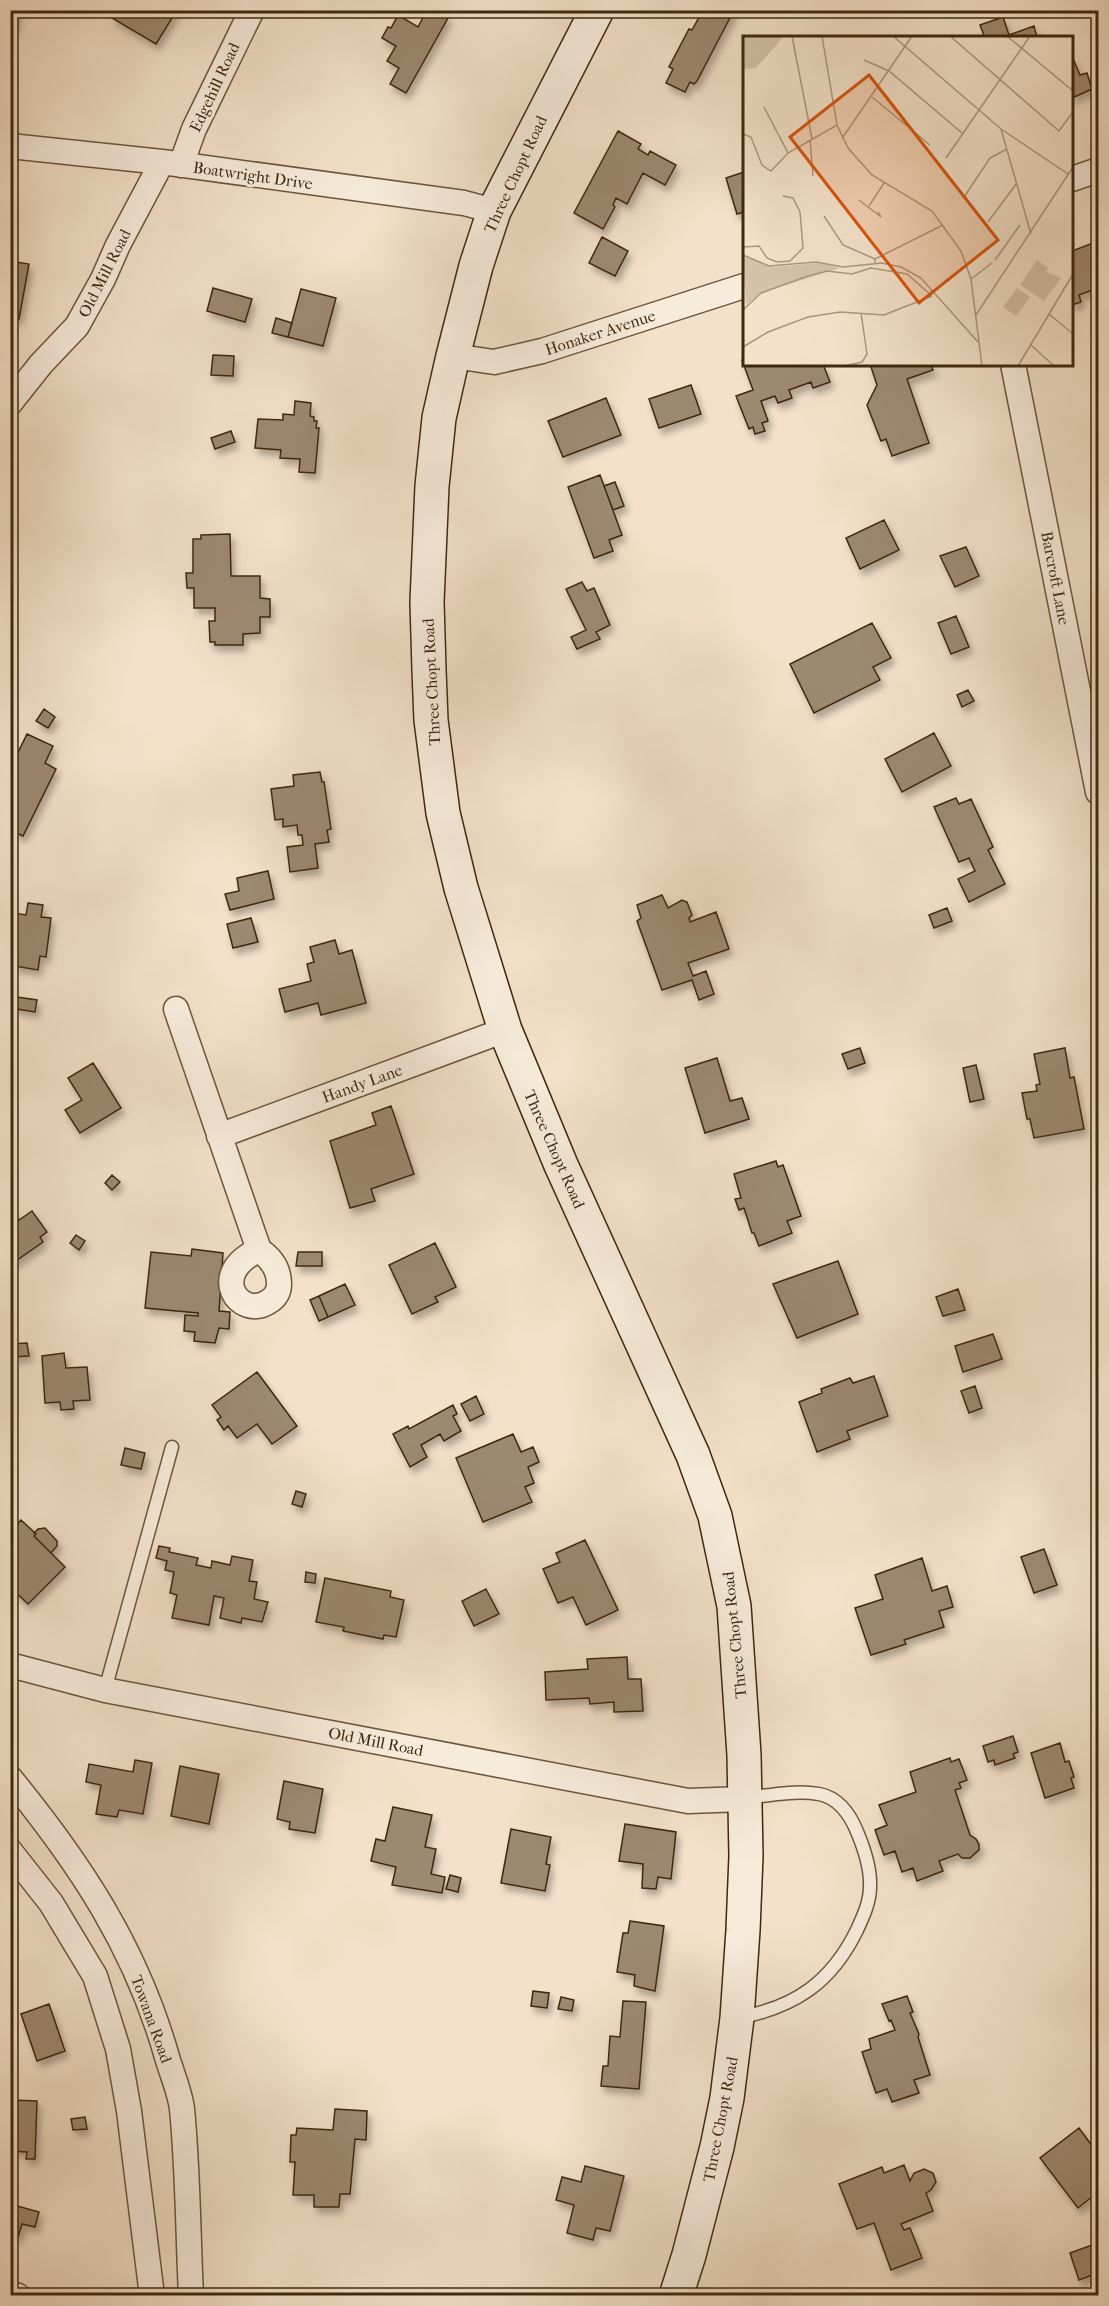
<svg xmlns="http://www.w3.org/2000/svg" width="1109" height="2306" font-family="'IM FELL French Canon',serif">
	<style>
		.building { fill: #9d886f; stroke: #3f280d; stroke-width: 1.5; filter: url(#shadow) }
		.lines { fill: none; stroke-linecap: round; stroke-linejoin: round }
		.service-casing { stroke: #6c563c; stroke-width: 15 }
		.minor-casing { stroke: #6c563c; stroke-width: 27 }
		.secondary-casing { stroke: #3f280d; stroke-width: 36 }
		.service { stroke: #f7ecdc; stroke-width: 12 }
		.minor { stroke: #f7ecdc; stroke-width: 24 }
		.secondary { stroke: #f7ecdc; stroke-width: 33 }
		.labels { text-anchor: middle; stroke-width: 6; stroke-linejoin: round; paint-order: stroke }
		.street-label { font-size: 16px; fill: #3f280d; stroke: #f7ecdc }
		.inset-road { fill: none; stroke: #ab977e; stroke-width: 1.5 }
		.view { fill: #d7540c; fill-opacity: 0.15; stroke: #d7540c; stroke-width: 3 }
		.inset-edge { fill: none; stroke: #3f280d; stroke-width: 3 }
	</style>
	<defs>
		<filter id="shadow"><feDropShadow dx="3.5" dy="6" stdDeviation="3" flood-color="#0004"/></filter>
	</defs>
	<rect width="100%" height="100%" fill="#f3e1c9"/>
	<filter id="stains"><feTurbulence type="fractalNoise" baseFrequency=".00333" numOctaves="4"/><feColorMatrix values="0 0 0 0 .2 0 0 0 0 .09 0 0 0 0 .02 0 0 0 .5 -.17"/></filter>
	<radialGradient id="worn" r=".72"><stop offset=".6" stop-color="#630" stop-opacity="0"/><stop offset="1" stop-color="#630" stop-opacity=".3"/></radialGradient>
	<path class="building" d="M10,10h8l-3,19 -5,-1z
		M117,10h60l-21,34 -44,-26z
		M427,10h8l13,8 -42,75 -16,-9 9,-16 -12,-7 9,-15 -14,-8 6,-11 3,1 7,-13 20,12z
		M703,10h31l-37,71 -3,3 -4,-2 -5,10 -19,-9 7,-14 -4,-2 20,-38 3,1z
		M1003,17l6,18 25,-9 3,12h-52l-5,-13z
		M1072,56l8,19 7,-2 5,16 -20,9z
		M618,131l23,13 -3,5 10,6 2,-4 26,14 -11,20 -22,-12 -16,31 -11,-6 -3,7 2,2 -12,22 -29,-16z
		M744,172v40l-7,2 -11,-36z
		M602,237l26,14 -13,25 -26,-13z
		M1093,243l2,9 3,-1v37l-19,7 2,7 -9,3v-54z
		M10,261l19,3 -10,55 -9,-1z
		M213,288l39,11 -7,23 -38,-11z
		M301,289l35,9 -13,48 -35,-9z
		M276,318l16,5 -4,14 -16,-4z
		M213,355l21,1 -1,20 -22,-1z
		M744,359v5h79l7,18 -17,6 -2,-6 -22,8 3,8 -14,5 -3,-7 -14,5 7,20 -6,2 3,8 -10,3 -2,-7 -4,2 -13,-33 17,-6 -11,-30z
		M870,364h61l2,6 -26,9 22,64 -37,13 -6,-17 -5,2 -14,-36 10,-20z
		M691,385l10,29 -42,14 -10,-29z
		M606,398l15,37 -58,22 -15,-36z
		M295,401l16,2 -1,13 4,1v4h3l-1,7h3l-4,45 -16,-1 1,-13 -20,-1 1,-8 -26,-2 3,-29 25,1v-6l11,1z
		M231,431l4,11 -20,7 -4,-11z
		M1098,445v24l-2,1 -4,-23z
		M600,475l22,60 -13,5 4,11 -19,7 -26,-71z
		M615,482l9,24 -11,4 -9,-24z
		M884,520l15,30 -39,19 -14,-31z
		M230,534l1,42h29v22l10,1v18h-10v16l-17,1v11h-28v-3h-5l-1,-21h6v-13h-21v-20h-7l-1,-15h7v-34h8v-4z
		M966,547l13,29 -24,11 -15,-31z
		M582,582l5,9 7,-3 16,37 -14,7 4,7 -23,10 -6,-12 15,-7 -20,-41z
		M956,616l13,31 -18,7 -13,-31z
		M872,623l19,35 -18,9 7,13 -66,33 -24,-49z
		M968,690l6,11 -12,6 -5,-12z
		M44,709l11,8 -7,11 -12,-7z
		M934,733l17,33 -49,26 -17,-33z
		M27,734l26,12 -8,17 11,6 -33,67 -13,-6v-61z
		M320,772l2,10h2l7,47 -4,1 2,12 -14,2 3,24 -28,4 -3,-25 16,-2 -1,-10h-4l-1,-10 -14,2v-8l-8,1 -4,-31 23,-3 -1,-11z
		M956,798l3,6 12,-5 22,48 -5,3 17,34 -36,18 -11,-23 17,-8 -6,-13 -10,4 -25,-55z
		M268,871l6,28 -44,11 -5,-16 14,-3 -2,-13z
		M662,895l6,13 14,-8 5,2 5,13 -3,3 1,4 26,-10 13,37 -41,14 5,13 13,-5 8,23 -15,6 -7,-20 -30,10 -25,-69 4,-3 -4,-13z
		M28,903l15,2 -2,12 10,1 -5,39 -6,-1 -2,14 -24,-4 1,-9h-5v-8h3l2,-12h-4l3,-24 12,2z
		M947,908l5,13 -18,7 -5,-13z
		M251,918l7,24 -25,6 -6,-24z
		M335,940l4,14 13,-4 14,53 -45,12 -3,-12 -33,9 -6,-23 32,-8 -4,-17 7,-2 -4,-15z
		M10,996l27,4 -2,12 -18,-3v-2l-7,-1z
		M860,1048l5,15 -17,6 -6,-15z
		M1065,1048l5,30 4,-1 10,52 -50,9 -4,-19h-3l-5,-26 15,-2 -1,-6 4,-1 -6,-30z
		M717,1058l13,43 12,-3 7,21 -44,14 -20,-65z
		M93,1063l28,45 -41,25 -15,-23 17,-10 -14,-22z
		M976,1065l8,34 -14,3 -7,-34z
		M391,1106l23,68 -43,15 4,12 -25,7 -20,-67 46,-16 -4,-12z
		M776,1161l2,6 5,-2 18,51 -14,5 5,12 -33,13 -5,-13h-2l-8,-25 -5,2 -4,-11 6,-1 -7,-24z
		M112,1175l8,7 -8,8 -7,-7z
		M10,1208l9,12 13,-9 15,21 -7,5 3,5 -33,23z
		M76,1235l9,6 -6,9 -9,-7z
		M435,1243l21,44 -21,10 3,5 -26,12 -23,-49z
		M192,1249l31,4 -4,58 11,1 -1,17 -10,-1 -4,15 -21,-2 1,-9 -11,-1 1,-16 13,1v-3l-53,-5 6,-56 40,4z
		M298,1252h24v14h-26z
		M838,1261l20,53 -61,24 -24,-54z
		M345,1284l10,21 -27,12 -9,-21z
		M958,1289l7,21 -22,6 -7,-19z
		M319,1296l9,21 -9,4 -9,-21z
		M993,1334l9,25 -39,13 -8,-26z
		M27,1343l2,13 -19,1v-13z
		M64,1353l2,15 21,-1 3,33 -17,1 1,8 -13,1 -1,-8 -15,1 -3,-47z
		M257,1372l40,54 -25,18 -15,-20 -20,14 -9,-12 -4,4 -7,-10 4,-3 -9,-12z
		M874,1376l14,40 -41,15 3,8 -33,13 -18,-50 23,-9 -1,-4 29,-11 3,5z
		M975,1386l7,22 -13,5 -8,-22z
		M476,1396l8,18 -14,7 -9,-17z
		M453,1405l4,9 -4,2 8,15 -17,10 -4,-7 -19,11 6,12 -17,10 -17,-33 15,-8 1,3z
		M513,1434l8,18 12,-5 6,15 -11,5 6,16 -9,4 7,15 -49,20 -27,-64z
		M125,1448l20,5 -4,16 -20,-4z
		M296,1491l10,3 -4,13 -10,-3z
		M21,1520l15,14 -2,2 31,31 -37,37 -18,-17v-55z
		M45,1528l12,13v5l-6,7 -17,-17 2,-2 -2,-1 4,-4z
		M585,1540l33,70 -32,15 -13,-28 -15,6 -15,-34 17,-7 -4,-9z
		M159,1546l11,2 -1,4 29,6 -2,7 15,3 1,-7 18,4 2,-9 21,4 -4,21 8,1 -3,17 14,3 -6,20 -20,-4 -1,5 -21,-5 4,-20 -10,-2 -5,29 -37,-7 5,-23 -7,-2 4,-21 -9,-2 2,-9 -11,-3z
		M1044,1549l13,36 -23,8 -13,-36z
		M922,1558l10,33 15,-5 6,21 -14,4 5,16 -40,13 2,4 -35,11 -16,-47 28,-9 -8,-24z
		M306,1572l10,2 -1,9 -10,-1z
		M325,1578l66,13 -1,6 14,3 -8,37 -12,-2 -1,4 -40,-8 1,-4 -28,-5z
		M486,1589l13,25 -25,12 -12,-25z
		M627,1657l1,22h13l2,32 -29,1v-10l-24,2 -1,-6 -43,2 -1,-28 43,-3 -1,-10z
		M1013,1736l5,16 -5,2 2,4 -20,7 -1,-5 -6,2 -5,-16z
		M1060,1743l5,19 4,-1 5,16 -3,1 3,10 -29,10 -14,-45z
		M950,1758l1,4 8,-3 8,21 -8,3 2,5 -6,2 15,45 6,4 3,5v6l-9,8h-8l-4,-4 -19,7 4,10 -26,10 -4,-13 -11,4 -7,-21 -11,4 -9,-25 12,-5 -8,-20 37,-13 -6,-20z
		M135,1760l17,3 -9,51 -24,-4 -2,7 -21,-3 5,-29 -15,-3 3,-18 44,8z
		M180,1766l39,8 -10,50 -38,-8z
		M284,1781l39,8 -8,44 -26,-4 1,-7 -13,-3z
		M393,1807l39,8 -7,32 11,2 -5,25 14,3 -3,16 -50,-8 4,-18 -25,-6 5,-22 9,2z
		M625,1824l51,8 -5,47 -13,-2 -2,12 -14,-1 1,-24 -24,-3z
		M511,1829l40,8 -5,27 4,1 -5,26 -44,-8z
		M450,1875l11,3 -3,14 -12,-3z
		M630,1921l34,5 -9,65 -21,-5 1,-11 -18,-3 6,-39h5z
		M533,1991l16,2 -2,15 -16,-2z
		M907,1996l6,16 -3,1 9,21 -1,3 12,38 -16,5 5,13 -27,9 -5,-13 -11,4 -14,-41 9,-3 -2,-10 26,-9 -4,-10 -2,1 -7,-17z
		M561,1997l13,3 -2,11 -14,-2z
		M623,2001l23,1 -7,87 -38,-3 2,-20h5l2,-30 10,1z
		M49,2004l16,47 -28,10 -16,-47z
		M10,2100l27,1 -2,58h-9l1,-7 -17,-1z
		M335,2109l32,2 -1,29 -11,-1 -5,55h-10l-1,13h-25v-12h-21l2,-33h-5l1,-27h5l1,-7 36,2z
		M85,2117l2,12 -14,1 -2,-11z
		M1079,2128l19,26v38l-20,16 -38,-50z
		M904,2165l6,16 4,-8 10,-4 9,4 3,9 -5,8 -5,3 7,18 -32,13 3,6 6,-2 12,30 -31,12 -17,-47 -17,6 -18,-45 43,-17 2,6z
		M585,2166l39,10 -14,55 -14,-3 -3,12 -26,-7 7,-28 -18,-5 6,-23 19,5z
		M10,2204l29,8 -4,15 -13,-3 -4,13 -8,-2z
		M1095,2244l3,9v20l-19,7 -9,-27z"/>
	<g class="lines">
		<defs>
			<path id="service" d="M105,1690l67,-243
				M738,2018c57,-11 93,-35 119,-88 6,-13 13,-28 13,-43 1,-18 -5,-36 -12,-53 -7,-18 -18,-36 -39,-40 -23,-4 -49,1 -72,4"/>
			<path id="minor" d="M10,146l152,16 302,41 30,8
				M181,165l13,-36 58,-119
				M1072,179l26,-9
				M453,356l41,6 48,-11 202,-65
				M1013,364l85,428
				M10,403l31,-39 36,-38 26,-47 15,-34 44,-83
				M176,1009l83,241c-52,23 -20,70 9,52 7,-4 11,-10 11,-18 0,-15 -8,-26 -20,-34
				M219,1136l286,-106
				M10,1665l95,25 583,111 56,-2
				M10,1778c71,87 126,170 157,279 5,17 13,35 15,52 6,61 6,125 9,187
				M10,1851l41,52 44,73 23,73 11,62 23,185
				M10,2293l8,3"/>
			<path id="secondary" d="M597,10l-103,201 -18,55 -23,90 -14,62 -7,68 -5,116 2,68 2,50 12,93 18,75 44,142 56,135 132,290 22,61 19,90 10,149 2,101 -3,74 -6,88 -10,80 -10,49 -28,108 -13,41"/>
		</defs>
		<use href="#service" class="service-casing"/>
		<use href="#minor" class="minor-casing"/>
		<use href="#secondary" class="secondary-casing"/>
		<use href="#service" class="service"/>
		<use href="#minor" class="minor"/>
		<use href="#secondary" class="secondary"/>
	</g>
	<g class="labels">
		<g class="street-label">
			<text transform="translate(214 87) rotate(-65)" y="6">Edgehill Road</text>
			<text transform="translate(515 174) rotate(-65)" y="6">Three Chopt Road</text>
			<text transform="translate(253 175) rotate(8)" y="6">Boatwright Drive</text>
			<text transform="translate(104 273) rotate(-63)" y="6">Old Mill Road</text>
			<text transform="translate(600 332) rotate(-18)" y="6">Honaker Avenue</text>
			<text transform="translate(1056 578) rotate(79)" y="6">Barcroft Lane</text>
			<text transform="translate(431 682) rotate(-93)" y="6">Three Chopt Road</text>
			<text transform="translate(362 1083) rotate(-20)" y="6">Handy Lane</text>
			<text transform="translate(555 1149) rotate(66)" y="6">Three Chopt Road</text>
			<text transform="translate(734 1635) rotate(-96)" y="6">Three Chopt Road</text>
			<text transform="translate(376 1741) rotate(11)" y="6">Old Mill Road</text>
			<text transform="translate(152 2019) rotate(70)" y="6">Towana Road</text>
			<text transform="translate(720 2119) rotate(-79)" y="6">Three Chopt Road</text>
		</g>
	</g>
	<g transform="translate(743 36)">
		<rect width="330" height="330" fill="#f3e1c9"/>
		<path d="M41,0l-28,32 -13,1v-33zM0,219l31,12 44,-4 22,5 -80,25 -14,12zM294,224l11,8 -2,4 15,6 -17,23 -24,-16zM274,252l13,9 -14,19 -13,-9z" fill="#d4c2a9"/>
		<path class="inset-road" d="M49,0l20,103M79,0l15,89 11,23 24,27 60,36 29,40 10,28 11,87M150,0l108,93 67,45M207,0l109,95 14,-19M264,0l66,55M121,24l25,11 73,62M129,61l58,48M21,71l24,46M258,93l30,105M0,98l8,3 11,28 9,6 17,-18 49,-28M100,101l69,-101M67,104l3,36M203,122l84,-122M221,161l26,-39 17,-9M116,164l22,17 -3,-5M126,170l15,-23M81,180l19,29 32,14M245,186l29,-39M0,211l16,-1 8,12 10,4 13,-1 13,-13 -3,-36 -7,-14 -10,-2M0,219l26,11 47,-4 27,5 39,-4 19,4 20,11 57,64M252,224l25,-35M132,227v-4l68,-34M228,243l21,-16M0,274l18,-17 47,-17 19,-5 25,3 19,-6 36,6 25,22M306,278l24,20M233,279l97,-148M288,309l23,21M0,311l25,-15 40,-15 32,-5 44,3 48,-19M101,330l18,-4 5,-8 -6,-41M275,330l55,-92"/>
		<path class="view" d="M126,39l129,165 -79,63 -129,-166z"/>
		<rect width="330" height="330" class="inset-edge"/>
	</g>
	<rect width="1109" height="2306" fill="none" stroke="#f3e1c9" stroke-width="36"/>
	<rect x="12" y="12" width="1085" height="2282" fill="none" stroke="#3f280d" stroke-width="3"/>
	<rect x="18" y="18" width="1073" height="2270" fill="none" stroke="#3f280d" stroke-width="1.5"/>
	<rect width="100%" height="100%" filter="url(#stains)"/>
	<rect width="100%" height="100%" fill="url(#worn)"/>
</svg>
